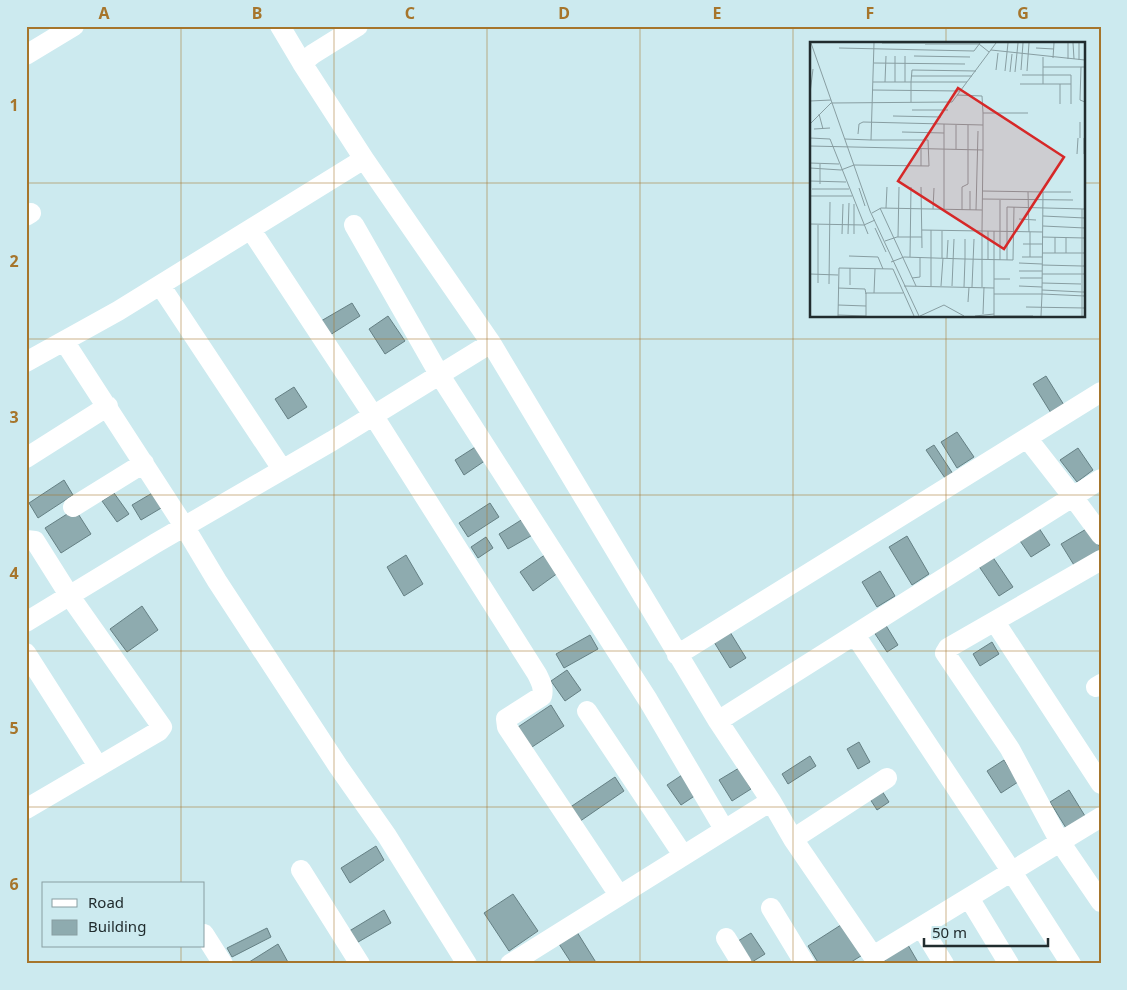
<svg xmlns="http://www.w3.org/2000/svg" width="1127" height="990" font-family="'Noto Sans',sans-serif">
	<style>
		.building { fill: #8eabaf; stroke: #658084 }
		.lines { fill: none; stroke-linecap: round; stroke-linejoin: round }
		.street { stroke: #fff; stroke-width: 20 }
		.grid { fill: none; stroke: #a6752b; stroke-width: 1; stroke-opacity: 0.55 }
		.inset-road { fill: none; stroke: #889ea2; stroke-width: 1 }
		.view { fill: #d62828; fill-opacity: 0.15; stroke: #d62828; stroke-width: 2.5 }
		.inset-edge { fill: none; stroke: #212c2e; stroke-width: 2.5 }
		.neatline { fill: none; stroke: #a6752b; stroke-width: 2 }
		.grid-label { font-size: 16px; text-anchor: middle; font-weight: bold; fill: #a6752b }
	</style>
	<rect width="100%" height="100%" fill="#cceaef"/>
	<path class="building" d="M352,303l8,13 -30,19 -9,-14z
		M388,316l17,25 -20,13 -16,-25z
		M1046,376l18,29 -13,8 -18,-29z
		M294,387l13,20 -19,12 -13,-20z
		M957,432l17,25 -17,11 -16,-26z
		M480,444l9,14 -25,17 -9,-15z
		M934,445l19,29 -8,4 -19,-28z
		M1078,448l15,22 -16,12 -17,-22z
		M64,480l9,15 -35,23 -9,-15z
		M154,492l9,15 -22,13 -9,-15z
		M114,493l15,21 -12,8 -15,-21z
		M490,503l9,14 -31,20 -9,-14z
		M75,509l16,25 -30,19 -16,-25z
		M526,517l10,16 -28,16 -9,-15z
		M1035,522l15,23 -19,12 -15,-22z
		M1088,528l13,21v7l-24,14 -16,-26z
		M907,536l22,38 -17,11 -23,-38z
		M486,537l7,11 -15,10 -7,-11z
		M549,552l13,18 -29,21 -13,-19z
		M990,553l23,34 -14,9 -23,-34z
		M406,555l17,29 -19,12 -17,-29z
		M880,571l15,25 -18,11 -15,-25z
		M142,606l16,24 -31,22 -17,-23z
		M882,619l16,26 -11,7 -17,-26z
		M730,632l16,26 -16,10 -16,-26z
		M590,635l8,14 -34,19 -8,-14z
		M992,642l7,12 -19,12 -7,-12z
		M567,670l14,20 -16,11 -14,-20z
		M551,705l13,21 -35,23 -14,-20z
		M859,742l11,20 -12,7 -11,-20z
		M810,756l6,10 -28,18 -6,-10z
		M1004,760l14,22 -17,11 -14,-22z
		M739,768l12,21 -19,12 -13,-21z
		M682,775l14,20 -15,10 -14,-20z
		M615,777l9,14 -48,33 -10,-14z
		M1069,790l16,26 -19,12 -16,-26z
		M882,791l7,11 -12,8 -7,-11z
		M376,846l8,14 -34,23 -9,-15z
		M513,894l25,37 -29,20 -25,-38z
		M384,910l7,13 -38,22 -7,-12z
		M844,923l20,31 -16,10h-29l-11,-18z
		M267,928l4,9 -39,20 -5,-9z
		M577,932l20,32h-25l-13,-20z
		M751,933l14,21 -13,8 -14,-21z
		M278,944l11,20h-43z
		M908,945l11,19h-32l-3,-5z"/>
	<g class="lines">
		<path class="street" d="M280,26l22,37
			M358,26l-45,28 -11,9 62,96 127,184
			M26,55l48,-29
			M26,216l5,-3
			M354,225l85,149 209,326 76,129
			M251,230l122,185 164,259c4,8 7,14 5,22l-36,23 1,8 112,168
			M160,285l122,184
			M64,341l120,185 33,55 121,185 49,70 80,128
			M26,362l92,-51 246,-152
			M1027,438l46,59 28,38
			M26,458l82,-52
			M73,507l71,-44
			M26,540l9,1 34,54 93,132 -3,4 -133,78
			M1101,560l-153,88 -3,5 65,96 50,93 41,60
			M26,622l130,-79 176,-102 159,-98 227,378 53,80 22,38 80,117 228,-139
			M995,622l106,162
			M855,635l157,237 59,92
			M26,653l72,113
			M677,655l424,-263
			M1096,687l5,-3
			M587,711l96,144
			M718,721l383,-242
			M793,839l94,-61
			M301,870l59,94
			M969,898l40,66
			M771,908l34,56
			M922,928l22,36
			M204,934l19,30
			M726,938l16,26
			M510,964l261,-163"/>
	</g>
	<path class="grid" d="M181,26v858M334,26v938M487,26v938M640,26v938M793,26v938M946,26v18M26,183h785M1083,183h18M946,316v648M26,339h1075M26,495h1075M26,651h1075M26,807h1075M181,946v18"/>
	<g transform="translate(810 42)">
		<rect width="275" height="275" fill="#cceaef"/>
		<path class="inset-road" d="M1,1l59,168 49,105M72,1h43M263,1l1,16M115,2h54l10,8M29,6l135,3 6,-8M226,6l18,1M181,8l94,10M85,14v26M104,14l56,1M243,16l1,-15M258,17v-16M269,18v-17M64,21l91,1M233,25h42M271,25l-1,33 5,2M186,28l2,-17M211,28l2,-27M195,29l3,-28M217,29l2,-28M200,30l2,-18M205,30l3,-29M212,33h49v29M101,34h61M63,40h38l1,-12 64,1M75,40l1,-26M95,40v-26M210,42h51M233,42v-27M62,48l88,1M0,51l3,-24M147,53l25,1 1,17M0,59l21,-1M101,60v-20h56M250,62v-20M102,68h36M9,72l4,15M83,74l48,1M270,80v16M0,82l21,-21 121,-1 44,-59M146,83v24M4,87l16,-1M92,90l42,1M48,92l1,-10 4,-2 120,3M0,96l20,1 38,95M35,97l26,1M0,104l173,4 -1,81 61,1M173,108v-37h45M267,112l1,-16M274,112v-16M0,121l29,1M111,124v-18M0,126l31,2 13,-5 75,1 -1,-26h-57l3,-97M0,139l36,1M10,142v-20M111,145l1,61M49,146l6,18M2,147h37M160,149v19M172,149l61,1M218,150l1,40M261,150h-28l-1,102 43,2M0,154h42M172,157l91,1M190,158v60M44,162v30M70,166l36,78M76,166l1,-21M123,167l1,-21M134,167v-85M272,167v57h3M152,168v-23l6,-3v-59M166,168l2,-79M62,171l9,-5 101,2M233,174l42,2M209,177l17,1M0,182l54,1 11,-5M8,183v58M233,184l42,2M65,186l11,24M112,188l60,1v56M121,188v56M132,189v27M32,192l1,-30M38,192l1,-31M88,195l1,-50M232,195l43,1M75,199l12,-4h25M213,202h19M232,211h43M245,211v-16M256,211v-16M39,214l29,1 5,12M100,215l1,-70M212,215h20M220,215v-25M137,216l1,-18M178,217v-28M197,218v-53l78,2M81,220l13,-5 61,2v-20M209,221l23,1M232,223l40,1v26h3M40,226v17M83,227l21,47M209,229h23M0,232l28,1M232,232h43M102,236l8,-1v-19M210,236h22M184,237h16M232,241l39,1M19,242l1,-82M94,244l90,2M131,244l2,-28M142,244l2,-47M209,244l23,1M154,245l1,-28 48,1 1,-53M162,245l2,-48M28,246l27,1 1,5M232,248l40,2v24M64,251l1,-24M184,252h48l-1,22M158,260l1,-15M28,263l28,1M216,265l59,1M173,272l1,-27M28,273l28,1M28,274l1,-48 54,1M56,274v-23h37M110,274l24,-11 20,11M165,274l19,-2M184,274v-85M184,274h39"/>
		<path class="view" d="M148,46l106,69 -60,92 -106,-68z"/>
		<rect width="275" height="275" class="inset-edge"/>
	</g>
	<rect width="1127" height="990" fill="none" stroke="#cceaef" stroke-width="55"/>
	<rect x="42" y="882" width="162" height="65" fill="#cceaef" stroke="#889ea2"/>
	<rect x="52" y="899" width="25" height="8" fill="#ffffff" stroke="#889ea2"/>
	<text x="88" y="908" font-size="15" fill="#212c2e">Road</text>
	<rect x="52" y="920" width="25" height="15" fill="#8eabaf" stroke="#889ea2"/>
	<text x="88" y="932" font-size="15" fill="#212c2e">Building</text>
	<path d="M924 938v8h124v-8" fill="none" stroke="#212c2e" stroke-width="2.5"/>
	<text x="932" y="938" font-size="15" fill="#212c2e" stroke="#cceaef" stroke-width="4" paint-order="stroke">50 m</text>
	<rect x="28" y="28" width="1072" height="934" class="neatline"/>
	<g class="grid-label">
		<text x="104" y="19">A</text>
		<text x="257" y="19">B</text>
		<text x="410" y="19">C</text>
		<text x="564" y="19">D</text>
		<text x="717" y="19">E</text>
		<text x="870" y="19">F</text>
		<text x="1023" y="19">G</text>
		<text x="14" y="111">1</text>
		<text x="14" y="267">2</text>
		<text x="14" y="423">3</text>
		<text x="14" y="579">4</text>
		<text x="14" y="734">5</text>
		<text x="14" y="890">6</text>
	</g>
</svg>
